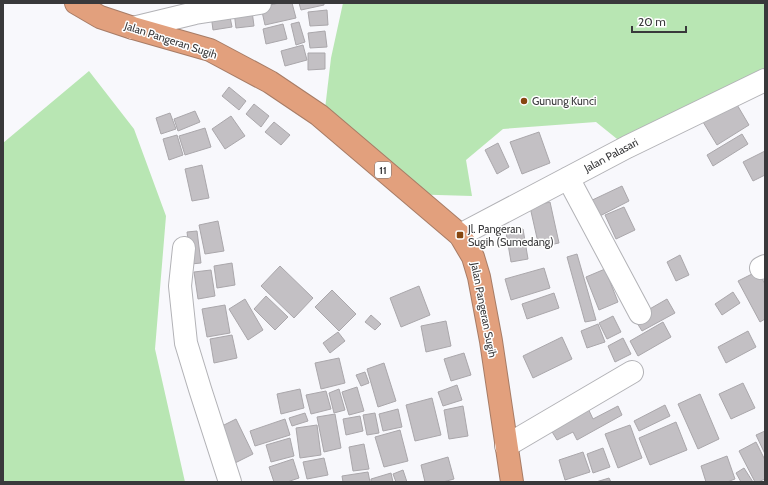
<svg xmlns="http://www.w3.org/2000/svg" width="768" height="485" font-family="Cabin,sans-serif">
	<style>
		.green { fill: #b8e6b3 }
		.building { fill: #c3c0c4; stroke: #aaa7ab }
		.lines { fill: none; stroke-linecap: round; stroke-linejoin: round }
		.minor-casing { stroke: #b2b2b6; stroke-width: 24 }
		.highway-casing { stroke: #a77c66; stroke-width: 24 }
		.minor { stroke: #fff; stroke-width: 22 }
		.highway { stroke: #e2a07d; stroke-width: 22 }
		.poi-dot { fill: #874610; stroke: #fff; stroke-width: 1.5 }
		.labels { text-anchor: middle; stroke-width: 3; stroke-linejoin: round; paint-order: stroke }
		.shield { fill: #fff; stroke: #747476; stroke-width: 1 }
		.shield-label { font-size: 10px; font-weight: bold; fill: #39393b }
		.street-label { font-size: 11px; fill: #39393b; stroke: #fff }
		.poi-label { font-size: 11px; fill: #39393b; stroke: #fff; text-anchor: start }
	</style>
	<rect width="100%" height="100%" fill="#f8f8fc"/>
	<path class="green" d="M343,3h422v77l-138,67 -31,-25 -93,7 -37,31 6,36 -68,-2 -81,-68 8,-68z
		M89,71l45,58 32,87 -11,133 30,133h-182v-339z"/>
	<path class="building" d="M279,3h13l4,15 -31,7 -4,-18z
		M299,3h25v2l-23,5z
		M327,10l1,15 -18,1 -2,-14z
		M252,11l2,15 -18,2 -2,-16z
		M229,12l3,15 -19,3 -2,-15z
		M299,22l6,20 -9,3 -5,-21z
		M283,24l4,15 -21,5 -3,-15z
		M325,31l2,16 -17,1 -2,-15z
		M303,45l4,15 -22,6 -4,-15z
		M308,53h17v16l-17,1z
		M229,87l17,14 -7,9 -17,-14z
		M736,103l13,22 -32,20 -14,-23z
		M254,104l15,12 -8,11 -15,-13z
		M195,111l5,11 -22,9 -4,-12z
		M170,113l6,16 -15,5 -5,-16z
		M231,116l14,20 -20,13 -13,-20z
		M274,122l16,13 -9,10 -16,-13z
		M205,128l6,19 -26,8 -6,-19z
		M539,132l11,31 -28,11 -12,-32z
		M742,134l6,10 -35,22 -6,-11z
		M177,135l6,20 -14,5 -6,-21z
		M498,143l11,24 -12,7 -12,-24z
		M765,151v24l-12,6 -10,-19z
		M202,165l7,33 -17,3 -7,-32z
		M622,186l7,15 -35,18 -8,-16z
		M550,202l9,41 -20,4 -9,-40z
		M624,207l11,23 -19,9 -11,-24z
		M218,221l6,30 -19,3 -6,-29z
		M523,229l5,30 -17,3 -5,-30z
		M197,231l4,32 -10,1 -4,-32z
		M577,254l19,66 -11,2 -18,-65z
		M680,255l9,20 -13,6 -9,-19z
		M232,263l3,22 -18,3 -3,-22z
		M280,266l33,32 -19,20 -33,-32z
		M544,268l6,20 -39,12 -6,-21z
		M605,269l13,33 -19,8 -13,-33z
		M211,270l4,26 -17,3 -4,-27z
		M758,271l7,13v35l-5,3 -22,-41z
		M419,286l11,29 -29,12 -11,-29z
		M332,290l24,24 -17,17 -24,-24z
		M733,292l7,11 -18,12 -7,-11z
		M554,293l5,15 -32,11 -5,-15z
		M266,296l22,21 -13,13 -21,-21z
		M245,299l18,31 -15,10 -19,-31z
		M667,299l8,14 -33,18 -8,-13z
		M225,305l5,28 -23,4 -5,-28z
		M371,315l10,9 -6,6 -10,-8z
		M613,316l8,16 -14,7 -8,-16z
		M446,321l5,25 -25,6 -5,-26z
		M663,322l8,15 -33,19 -8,-15z
		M598,324l7,18 -18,6 -6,-17z
		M748,331l8,16 -30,16 -8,-16z
		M338,332l7,9 -15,12 -7,-10z
		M232,335l5,23 -23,5 -4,-24z
		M562,337l10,22 -39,19 -10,-22z
		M623,338l8,16 -16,8 -7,-16z
		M464,353l7,22 -20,6 -7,-22z
		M339,358l6,25 -24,6 -6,-26z
		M384,363l12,38 -18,6 -11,-38z
		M365,372l4,11 -8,3 -5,-11z
		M743,383l12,25 -24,11 -12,-25z
		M457,385l5,15 -19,6 -5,-14z
		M357,387l7,24 -15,4 -7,-23z
		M300,389l4,19 -23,6 -4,-20z
		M339,389l6,21 -11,3 -5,-20z
		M326,391l5,18 -20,5 -5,-19z
		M700,394l19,45 -21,10 -20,-45z
		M432,398l9,37 -26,6 -9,-36z
		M586,404l7,15 25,-13 4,9 -45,25 -4,-8 -16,8 -9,-15z
		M665,405l5,11 -31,15 -5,-10z
		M463,406l5,30 -19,3 -5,-29z
		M398,409l4,18 -19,4 -4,-17z
		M305,413l3,8 -16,5 -3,-8z
		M375,413l4,20 -12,2 -4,-20z
		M335,414l6,34 -17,4 -7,-35z
		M360,416l3,15 -17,4 -3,-16z
		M236,419l17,35 -20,10 -17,-35z
		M285,419l5,16 -35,11 -5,-15z
		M676,422l11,28 -37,15 -11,-27z
		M317,425l4,30 -21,3 -4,-30z
		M630,425l12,33 -24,10 -13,-34z
		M400,430l8,31 -24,6 -9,-30z
		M765,431v23l-9,-19z
		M290,438l4,18 -23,6 -5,-17z
		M756,442l9,18v19l-7,3h-3l-16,-31z
		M364,444l5,25 -16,2 -4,-24z
		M603,448l7,19 -17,6 -6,-19z
		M583,452l7,20 -25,8 -6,-20z
		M727,456l8,23 -8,3h-21l-5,-16z
		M448,457l6,22 -11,3h-18l-4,-17z
		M324,458l4,17 -21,4 -4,-17z
		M293,459l6,19 -12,4h-13l-5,-15z
		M744,468l9,14h-12l-5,-9z
		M403,470l4,12h-11l-3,-8z
		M368,472l2,10h-27l-1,-6z
		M391,473l2,9h-22v-3z
		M609,478l2,4h-15z"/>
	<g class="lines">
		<defs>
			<path id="minor" d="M133,28l62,-15 65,-10
				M568,178l72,135
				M460,235l167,-88 138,-67
				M184,248l-4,38 6,57 14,46 30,93
				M761,268l4,-2
				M506,446l126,-74"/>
			<path id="highway" d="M76,3l24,14 33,11 77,22 60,32 49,33 141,120 13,22 6,20 12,64 21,141"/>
		</defs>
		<use href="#minor" class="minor-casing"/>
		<use href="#highway" class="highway-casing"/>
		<use href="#minor" class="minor"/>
		<use href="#highway" class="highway"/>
	</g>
	<g class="poi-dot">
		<circle cx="524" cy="101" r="4"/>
		<rect x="456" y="231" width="8" height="8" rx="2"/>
	</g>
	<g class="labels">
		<rect class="shield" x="375" y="162" width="16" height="16" rx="3"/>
		<g class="shield-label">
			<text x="383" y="174">11</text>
		</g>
		<g class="street-label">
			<text transform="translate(171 40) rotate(18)" y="4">Jalan Pangeran Sugih</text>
			<text transform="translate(611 155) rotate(-28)" y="4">Jalan Palasari</text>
			<text transform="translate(484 310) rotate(79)" y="4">Jalan Pangeran Sugih</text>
		</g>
		<g class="poi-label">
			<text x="532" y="105">Gunung Kunci</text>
			<text x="468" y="233">Jl. Pangeran<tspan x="468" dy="13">Sugih (Sumedang)</tspan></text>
		</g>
	</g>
	<rect width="768" height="485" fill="none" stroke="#39393b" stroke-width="8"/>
	<path d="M632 26v6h54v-6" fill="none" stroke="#39393b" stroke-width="2"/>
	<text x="638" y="26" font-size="12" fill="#39393b" stroke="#ffffff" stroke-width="3" paint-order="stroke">20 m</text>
</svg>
